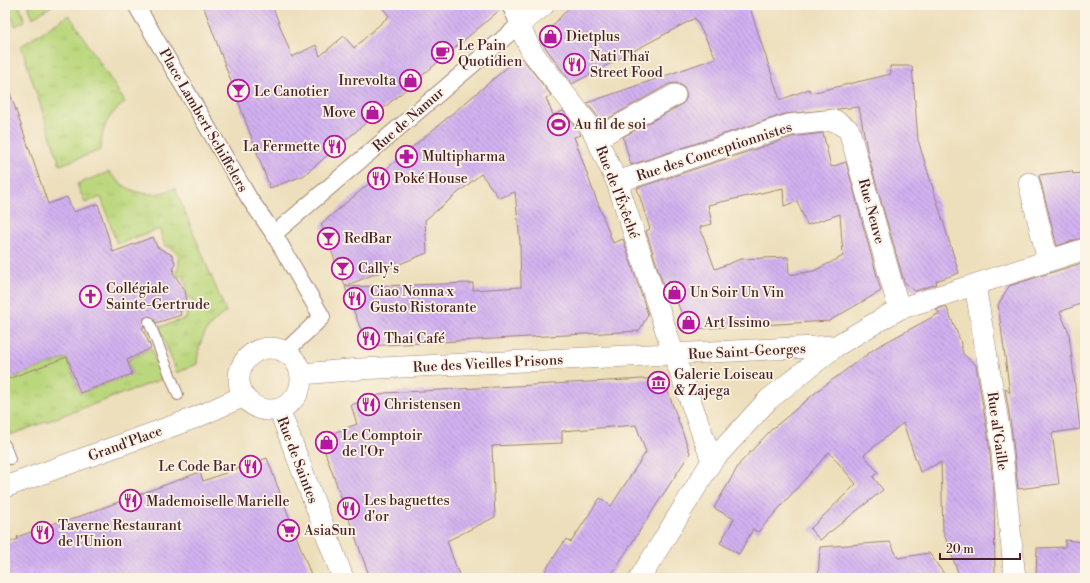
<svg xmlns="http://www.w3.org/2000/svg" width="1090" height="583" font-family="'Libre Bodoni',serif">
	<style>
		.grass { fill: #bbd77d; stroke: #827b54 }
		.park { fill: url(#park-tufts); stroke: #827b54 }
		.building { fill: url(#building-back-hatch); fill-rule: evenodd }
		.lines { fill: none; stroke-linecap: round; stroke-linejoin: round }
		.service-casing { stroke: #9c7f74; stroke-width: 12 }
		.pedestrian-casing { stroke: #9c7f74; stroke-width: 18 }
		.minor-casing { stroke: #9c7f74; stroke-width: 22 }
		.service { stroke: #fff; stroke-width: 10 }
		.pedestrian { stroke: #fff; stroke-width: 16 }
		.minor { stroke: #fff; stroke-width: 21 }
		.labels { text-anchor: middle; stroke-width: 3.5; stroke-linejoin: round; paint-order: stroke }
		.poi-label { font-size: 14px; fill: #4a1f2b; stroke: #fcf5e5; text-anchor: start }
		.street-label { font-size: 14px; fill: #4a1f2b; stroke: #fcf5e5 }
	</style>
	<defs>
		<pattern id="park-tufts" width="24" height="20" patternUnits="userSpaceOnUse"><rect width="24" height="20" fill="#bbd77d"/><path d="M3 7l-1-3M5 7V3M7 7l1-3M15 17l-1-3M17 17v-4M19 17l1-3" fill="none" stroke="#a2b86c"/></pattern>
		<pattern id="building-back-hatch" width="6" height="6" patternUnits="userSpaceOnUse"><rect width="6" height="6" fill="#d2b1f0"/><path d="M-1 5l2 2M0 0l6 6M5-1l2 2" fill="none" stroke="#ac8fc3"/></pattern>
	</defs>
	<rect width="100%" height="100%" fill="#fcf5e5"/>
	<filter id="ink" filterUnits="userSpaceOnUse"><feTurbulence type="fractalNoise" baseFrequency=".025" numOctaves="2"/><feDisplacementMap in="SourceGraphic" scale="8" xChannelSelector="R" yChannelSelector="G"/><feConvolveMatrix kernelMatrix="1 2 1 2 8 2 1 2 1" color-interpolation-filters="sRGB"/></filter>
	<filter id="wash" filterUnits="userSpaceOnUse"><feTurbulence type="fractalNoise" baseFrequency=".012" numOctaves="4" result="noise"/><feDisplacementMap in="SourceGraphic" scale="16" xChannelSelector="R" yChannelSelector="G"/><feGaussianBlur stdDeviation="0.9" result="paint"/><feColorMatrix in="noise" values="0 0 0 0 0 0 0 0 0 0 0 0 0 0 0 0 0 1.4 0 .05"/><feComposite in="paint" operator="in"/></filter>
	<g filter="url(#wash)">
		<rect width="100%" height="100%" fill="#eddfbc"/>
		<path class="grass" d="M7,5h12l6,16 -10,5z"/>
		<path class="park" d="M28,5h25l-20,13z
			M69,15l56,87c-17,13 -24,26 -24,48l-41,15 -39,-119z
			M109,172c17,21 41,28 66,16l51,124c-19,12 -28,29 -29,52l-20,9 -18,-46 28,-9 -1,-4 10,-4 -5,-13 -8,3 -4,-9 8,-3 -4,-13 -5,2 -2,-4c6,-13 4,-25 -11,-27l-6,-17 -42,15 -16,-47 -16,6 -8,-19z
			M151,348l11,31 -152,56 -5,-14v-41l62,-22 13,35 52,-19 -4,-14z"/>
		<g id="blocks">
			<path class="building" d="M203,5h69l20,52 24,-12 4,11 24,-20 10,12 35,-32 -9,-11h121v4l-198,167 -33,12z
				M571,5h178l31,95 29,-11 2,4 80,-19 -1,-8h22l6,74 41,133 -23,8 1,3 -22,7 -11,-9 -36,-127 -9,-48 -74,7 -154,51 -8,-28 58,-32 4,-4 2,-5 -2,-7 -4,-4 -5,-2 -7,1 -67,38 -15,-19 129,-45 -21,-40 -123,66 -32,-44z
				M522,58l29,37 -5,3 7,17 10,-4 18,24 -7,2 17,48 22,58 10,-4 25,76 -9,16 -272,15 -22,-59 128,-4v7l48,-3 -1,-45 -5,-50 -16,6 -18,-24 -56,46 2,33 -82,33 -24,-62 195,-164 2,2z
				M5,90h4l39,114 19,-7 6,15 25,-8 15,48 40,-15 4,10 15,8 3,8 -2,10 12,17 3,18 -8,3 1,4 -25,8 -6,-7 -6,2v9h-2l9,21 -24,12 5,14 -52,19 -13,-36 -62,23z
				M823,133l8,34 15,-5 35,129 -52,30 -136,8 -8,-6 -16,-43 -5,8 -18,-57 4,-2 -13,-41 155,-51zM783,188l1,18 13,-5 10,24 33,-11 3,42 -29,15 -25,4 -1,-18 -47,2 -26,10 -15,-42 12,-3 -4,-19z
				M1072,171l1,3 8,-1 4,11v53l-28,9 -18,-71z
				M1085,262v40l-25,10 9,21 11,96 -28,4 7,51 -41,5 -6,-56 -7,-45 5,5 -12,-88 11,-19z
				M946,306l14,34 3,14 13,11 12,71 6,56 1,86h-35l-17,-47 -2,-69 -21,10 -17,-49 -39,32 14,17 -5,5 10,13 -63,50 -10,-11 46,-45 -27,-32 -71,80 -5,-3 -14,25 -19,-11 14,-24 -20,-11 26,-45 31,-33 49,-41 57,-42 63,-34 -4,-3z
				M663,378l27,75 -81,125h-53l-11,-7 21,-32 5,3 29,-44 11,8 35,-54 -10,-27 -74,6v12l-70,3 3,71 -48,24 13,37h-90l-50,-140 37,-14 -6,-19 34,-12z
				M267,458l45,120h-307v-34l13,-5 -1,-2 49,-18 1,2 133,-49 3,9z
				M1065,540l20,2v36l-49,-1 1,-29 28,-1z
				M890,542l8,16 31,-5 18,25h-129l2,-31z"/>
		</g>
	</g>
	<g filter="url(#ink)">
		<use href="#blocks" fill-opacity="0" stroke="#9c7f74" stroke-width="1"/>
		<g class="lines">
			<defs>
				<path id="service" d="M149,322l29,73
					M5,445l5,14"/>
				<path id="pedestrian" d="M136,5l113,193 25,36 48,83 -36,34
					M274,234l245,-209 -9,-20"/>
				<path id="minor" d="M544,5l-25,20 13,27 60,77 25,53 57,173 38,106
					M597,138l78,-43
					M617,182l172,-57 45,-5 15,10 50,179
					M1029,183l19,78
					M975,285l25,149 15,144
					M239 379a31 31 0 1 1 62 0a31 31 0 1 1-62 0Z
					M302,374l58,-5 476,-23
					M279,409l64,169
					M5,487l192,-70 47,-21
					M640,578l72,-117 56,-61 68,-54 63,-37 186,-60"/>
			</defs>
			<use href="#service" class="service-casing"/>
			<use href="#pedestrian" class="pedestrian-casing"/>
			<use href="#minor" class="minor-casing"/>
			<use href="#service" class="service"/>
			<use href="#pedestrian" class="pedestrian"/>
			<use href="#minor" class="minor"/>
		</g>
	</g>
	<defs>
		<symbol id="shop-ring" viewBox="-11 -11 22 22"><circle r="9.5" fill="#fcf5e5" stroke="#b5179e" stroke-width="1.5"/><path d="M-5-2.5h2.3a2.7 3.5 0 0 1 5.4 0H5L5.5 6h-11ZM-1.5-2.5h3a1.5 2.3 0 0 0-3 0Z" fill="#b5179e"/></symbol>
		<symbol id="cafe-ring" viewBox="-11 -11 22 22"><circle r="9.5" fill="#fcf5e5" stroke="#b5179e" stroke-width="1.5"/><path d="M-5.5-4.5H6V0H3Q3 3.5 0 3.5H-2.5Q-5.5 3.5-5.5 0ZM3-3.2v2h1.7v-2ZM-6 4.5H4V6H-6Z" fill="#b5179e"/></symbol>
		<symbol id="restaurant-ring" viewBox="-11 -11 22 22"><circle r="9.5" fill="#fcf5e5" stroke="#b5179e" stroke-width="1.5"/><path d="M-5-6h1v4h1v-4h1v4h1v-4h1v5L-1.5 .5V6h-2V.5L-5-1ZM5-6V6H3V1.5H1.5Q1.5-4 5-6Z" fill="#b5179e"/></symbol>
		<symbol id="bar-ring" viewBox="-11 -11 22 22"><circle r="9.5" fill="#fcf5e5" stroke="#b5179e" stroke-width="1.5"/><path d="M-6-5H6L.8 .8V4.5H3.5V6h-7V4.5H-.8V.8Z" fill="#b5179e"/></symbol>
		<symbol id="stadium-ring" viewBox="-11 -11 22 22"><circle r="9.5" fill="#fcf5e5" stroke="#b5179e" stroke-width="1.5"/><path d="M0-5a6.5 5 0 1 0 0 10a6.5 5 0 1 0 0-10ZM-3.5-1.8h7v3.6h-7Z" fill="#b5179e"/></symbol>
		<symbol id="pharmacy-ring" viewBox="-11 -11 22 22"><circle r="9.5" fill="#fcf5e5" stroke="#b5179e" stroke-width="1.5"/><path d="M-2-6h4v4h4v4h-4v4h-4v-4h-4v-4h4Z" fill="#b5179e"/></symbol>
		<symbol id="church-ring" viewBox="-11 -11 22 22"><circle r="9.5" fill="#fcf5e5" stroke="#b5179e" stroke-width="1.5"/><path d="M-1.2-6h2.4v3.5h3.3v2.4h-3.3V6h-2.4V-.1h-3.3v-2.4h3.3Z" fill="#b5179e"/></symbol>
		<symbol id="museum-ring" viewBox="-11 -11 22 22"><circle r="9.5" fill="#fcf5e5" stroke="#b5179e" stroke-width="1.5"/><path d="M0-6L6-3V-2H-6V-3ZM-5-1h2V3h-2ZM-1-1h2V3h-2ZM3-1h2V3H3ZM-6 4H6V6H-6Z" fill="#b5179e"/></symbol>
		<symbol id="supermarket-ring" viewBox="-11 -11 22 22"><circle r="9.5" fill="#fcf5e5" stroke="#b5179e" stroke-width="1.5"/><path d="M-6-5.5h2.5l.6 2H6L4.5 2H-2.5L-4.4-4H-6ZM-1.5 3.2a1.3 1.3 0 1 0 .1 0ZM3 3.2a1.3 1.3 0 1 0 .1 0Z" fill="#b5179e"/></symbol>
	</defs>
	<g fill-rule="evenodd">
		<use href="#shop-ring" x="538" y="24" width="25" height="25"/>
		<use href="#cafe-ring" x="430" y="40" width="25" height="25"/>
		<use href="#restaurant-ring" x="562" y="52" width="25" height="25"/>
		<use href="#shop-ring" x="398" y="68" width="25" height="25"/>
		<use href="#bar-ring" x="226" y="78" width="25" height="25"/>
		<use href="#shop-ring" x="360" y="100" width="25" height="25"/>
		<use href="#stadium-ring" x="546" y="112" width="25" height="25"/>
		<use href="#restaurant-ring" x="322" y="134" width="25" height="25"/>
		<use href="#pharmacy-ring" x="394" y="144" width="25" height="25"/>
		<use href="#restaurant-ring" x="366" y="166" width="25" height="25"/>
		<use href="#bar-ring" x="316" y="226" width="25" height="25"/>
		<use href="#bar-ring" x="330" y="256" width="25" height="25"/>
		<use href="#shop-ring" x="662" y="280" width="25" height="25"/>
		<use href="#church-ring" x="78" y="284" width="25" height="25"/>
		<use href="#restaurant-ring" x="342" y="286" width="25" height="25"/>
		<use href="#shop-ring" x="676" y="310" width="25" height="25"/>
		<use href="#restaurant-ring" x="356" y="326" width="25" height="25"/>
		<use href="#museum-ring" x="646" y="370" width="25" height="25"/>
		<use href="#restaurant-ring" x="356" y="392" width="25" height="25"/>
		<use href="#shop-ring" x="314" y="430" width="25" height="25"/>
		<use href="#restaurant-ring" x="238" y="454" width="25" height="25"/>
		<use href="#restaurant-ring" x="118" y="488" width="25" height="25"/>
		<use href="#restaurant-ring" x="336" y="496" width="25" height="25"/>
		<use href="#supermarket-ring" x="276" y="518" width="25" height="25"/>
		<use href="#restaurant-ring" x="30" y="520" width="25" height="25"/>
	</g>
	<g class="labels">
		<g class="poi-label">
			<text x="566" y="41">Dietplus</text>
			<text x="458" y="50">Le Pain<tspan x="458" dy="16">Quotidien</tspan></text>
			<text x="590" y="61">Nati Thaï<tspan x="590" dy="16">Street Food</tspan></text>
			<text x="396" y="85" text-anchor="end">Inrevolta</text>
			<text x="254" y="96">Le Canotier</text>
			<text x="356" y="117" text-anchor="end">Move</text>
			<text x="574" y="129">Au fil de soi</text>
			<text x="320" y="151" text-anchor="end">La Fermette</text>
			<text x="422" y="161">Multipharma</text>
			<text x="394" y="183">Poké House</text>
			<text x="344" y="243">RedBar</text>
			<text x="358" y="273">Cally's</text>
			<text x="106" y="293">Collégiale<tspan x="106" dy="16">Sainte-Gertrude</tspan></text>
			<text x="370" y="296">Ciao Nonna x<tspan x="370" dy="16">Gusto Ristorante</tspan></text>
			<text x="690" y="297">Un Soir Un Vin</text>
			<text x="704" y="327">Art Issimo</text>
			<text x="384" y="343">Thai Café</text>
			<text x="674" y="379">Galerie Loiseau<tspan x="674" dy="16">&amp; Zajega</tspan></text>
			<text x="384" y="409">Christensen</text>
			<text x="342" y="440">Le Comptoir<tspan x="342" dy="16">de l'Or</tspan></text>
			<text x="236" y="471" text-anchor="end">Le Code Bar</text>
			<text x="364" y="505">Les baguettes<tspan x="364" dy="16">d'or</tspan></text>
			<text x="146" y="506">Mademoiselle Marielle</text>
			<text x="58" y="530">Taverne Restaurant<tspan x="58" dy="16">de l'Union</tspan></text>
			<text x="304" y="535">AsiaSun</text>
		</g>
		<g class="street-label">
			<text transform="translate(408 119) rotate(-41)" y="5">Rue de Namur</text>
			<text transform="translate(204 120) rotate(60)" y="5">Place Lambert Schiffelers</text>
			<text transform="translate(714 151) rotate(-18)" y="5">Rue des Conceptionnistes</text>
			<text transform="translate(618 192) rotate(69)" y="5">Rue de l'Évêché</text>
			<text transform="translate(872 211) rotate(75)" y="5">Rue Neuve</text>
			<text transform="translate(747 351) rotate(-3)" y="5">Rue Saint-Georges</text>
			<text transform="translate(488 363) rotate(-3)" y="5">Rue des Vieilles Prisons</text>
			<text transform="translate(998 431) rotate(82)" y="5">Rue al'Gaille</text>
			<text transform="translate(125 443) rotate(-20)" y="5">Grand'Place</text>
			<text transform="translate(298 460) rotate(69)" y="5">Rue de Saintes</text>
		</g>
	</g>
	<rect width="1090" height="583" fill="none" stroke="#fcf5e5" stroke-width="20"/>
	<path d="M940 553v6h80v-6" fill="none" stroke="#4a1f2b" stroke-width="2"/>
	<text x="946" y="553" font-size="12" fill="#4a1f2b" stroke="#fcf5e5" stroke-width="3" paint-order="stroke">20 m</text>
</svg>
